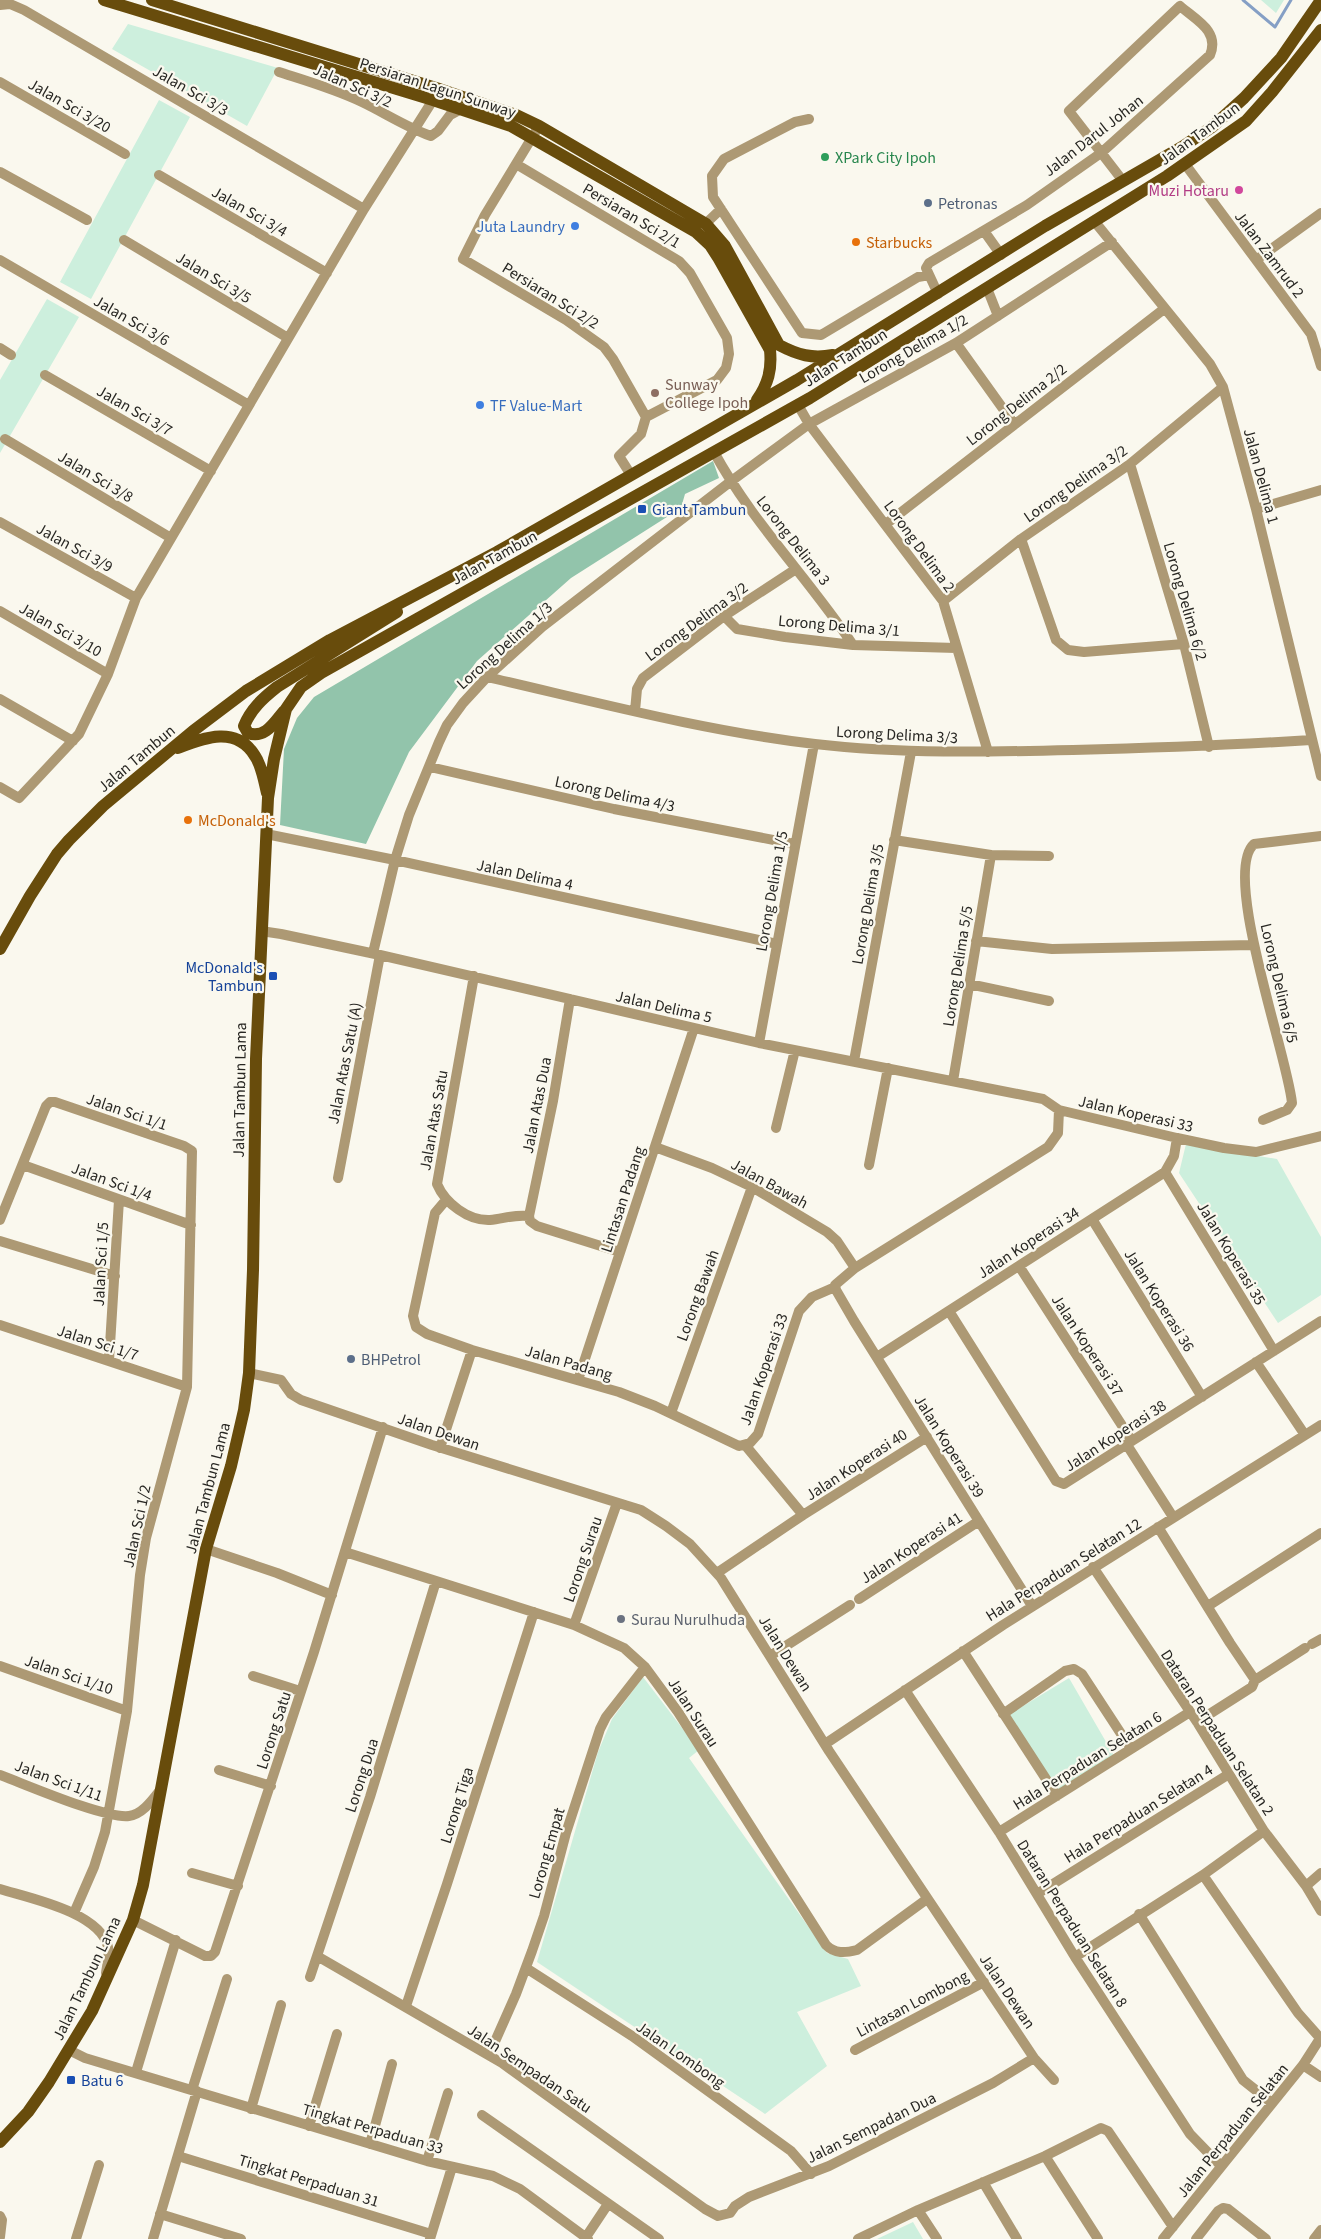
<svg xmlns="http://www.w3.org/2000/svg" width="1321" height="2239" font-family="'Source Sans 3',sans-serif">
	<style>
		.green { fill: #cdefdd }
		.forest { fill: #92c4ab }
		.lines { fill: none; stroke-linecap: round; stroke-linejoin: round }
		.stream { stroke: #859fc5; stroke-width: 3 }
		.minor { stroke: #ad9974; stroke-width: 10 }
		.major { stroke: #684c0c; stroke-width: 12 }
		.leisure-dot { fill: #2e9e5b; stroke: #faf8ee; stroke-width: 2 }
		.hotel-dot { fill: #d1479c; stroke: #faf8ee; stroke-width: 2 }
		.service-dot { fill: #5c6f8a; stroke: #faf8ee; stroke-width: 2 }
		.shop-dot { fill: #3f7fe0; stroke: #faf8ee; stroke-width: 2 }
		.food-dot { fill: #e8710a; stroke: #faf8ee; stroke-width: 2 }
		.education-dot { fill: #8d6e63; stroke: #faf8ee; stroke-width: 2 }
		.transit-dot { fill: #1a4fb4; stroke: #faf8ee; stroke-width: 2 }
		.worship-dot { fill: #6b7280; stroke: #faf8ee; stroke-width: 2 }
		.labels { text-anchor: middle; stroke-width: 4.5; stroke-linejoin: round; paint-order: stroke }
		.street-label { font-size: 16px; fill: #282723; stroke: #faf8ee }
		.leisure-label { font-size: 16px; fill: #27864d; stroke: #faf8ee; text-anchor: start }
		.hotel-label { font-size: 16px; fill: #b23c85; stroke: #faf8ee; text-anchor: end }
		.service-label { font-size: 16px; fill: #4e5e75; stroke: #faf8ee; text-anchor: start }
		.shop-label { font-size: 16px; fill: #366cbe; stroke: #faf8ee; text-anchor: end }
		.food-label { font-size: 16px; fill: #c56008; stroke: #faf8ee; text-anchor: start }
		.education-label { font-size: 16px; fill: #785e54; stroke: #faf8ee; text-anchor: start }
		.transit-label { font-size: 16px; fill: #164399; stroke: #faf8ee; text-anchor: start }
		.worship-label { font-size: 16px; fill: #5b616d; stroke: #faf8ee; text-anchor: start }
	</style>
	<rect width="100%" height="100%" fill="#faf8ee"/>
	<path class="green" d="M1261,0h23l-8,13z
		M128,24l150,44 -31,58 -135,-77z
		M159,100l31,17 -99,182 -31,-17z
		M47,299l32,18 -79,136v-73z
		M1186,1144l91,15 44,78v58l-43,28 -99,-150z
		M643,1677l56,73 -10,8 138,195 21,6 13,27 -64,26 30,54 -62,48 -228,-152 61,-210 14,-33z
		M1069,1678l47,81 -59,34 -49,-78z
		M913,2222l10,17h-46z"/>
	<path class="forest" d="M713,461l6,17 -34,16 -4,14 -110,70 -94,83 -68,91 -43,92 -86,-19 4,-76 13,-31 17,-21z"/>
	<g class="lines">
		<path class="stream" d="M1243,0l32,27 16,-27"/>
		<path class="minor" d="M0,5l10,-1 14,6 340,199
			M279,72c28,9 56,17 83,30 23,11 44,25 69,34l7,-5 12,-16 11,-6
			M0,82l125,72
			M809,119l-14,3 -71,37 -12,17 1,21 89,136 19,2 97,-58 11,-2
			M539,126l-54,89 -22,44 103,61 38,27 9,12 33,58
			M516,164l163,97 11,12 37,65 2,16 -3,14 -9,12 -71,37
			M1185,164l126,170 10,32
			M0,172l87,48
			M159,175l168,98
			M1095,222l115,142 13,23 33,122 65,267
			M700,229l21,-20
			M984,231l17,24
			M124,240l164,98
			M0,260l249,145
			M1256,260l65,-47
			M987,288l11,28
			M938,294l-12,-26 3,-5 98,-58 74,-52 109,-98c10,-24 -14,-35 -30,-49l-111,105 54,70
			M956,343l58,81
			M0,348l11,7
			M45,375l166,96
			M798,405l11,19 134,177 45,151
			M5,439l166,99
			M714,452c38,70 95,127 139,193
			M1130,464l54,180 25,103
			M631,475l-12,-19 22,-22 5,-17
			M1256,509l65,-19
			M0,522l136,76
			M886,524l278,-215
			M1021,539l35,101 12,10 16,2 100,-8
			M943,601l78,-62 109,-75 93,-77
			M0,611l108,63
			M724,616l13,13 48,8 68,8 103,3
			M487,677c109,25 217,54 328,67 86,10 172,8 258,6 80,-2 159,-5 238,-10
			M0,699l73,42
			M635,711l2,-22 6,-11 81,-62 72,-47
			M430,767l184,42 180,35
			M0,787l19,11 60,-64 29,-60 28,-76 228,-389 69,-109 2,-7
			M266,834l129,26 382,84
			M894,840l97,15 58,1
			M261,931l20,3 99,21 379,88 284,56 16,11 118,28 47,10 32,4 65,-16
			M976,941l76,8 201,-4
			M373,953l22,-93 14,-45 30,-73 8,-17 16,-22 24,-26 55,-50 188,-145 79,-58 147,-81 156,-101
			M474,976l-37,208c8,19 31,37 53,36 13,-1 24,-6 39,-4
			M969,984l80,17
			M570,999l-17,102 -24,115 1,5 7,5 83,26
			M759,1043l55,-299
			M854,1061l57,-309
			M953,1081l38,-226
			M1263,1120l24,-10 5,-7c-4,-46 -71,-230 -38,-259l67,-8
			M776,1128l19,-78
			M655,1147l57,21 40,19 75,45 10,9 18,27
			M23,1165l168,60
			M869,1165l19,-97
			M1165,1172l109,179
			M338,1178l42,-223
			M446,1200l-11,13 -22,103 3,11 11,7 45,16 147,42 36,14 84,40 11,-3 8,-9 41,-123 13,-14 23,-10
			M1092,1219l110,178
			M0,1220l46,-114 4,-4h5l129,44 8,5 -5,236 -41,151 -6,37 -13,136 -22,121 -11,35 -20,46
			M0,1241l115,35
			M1019,1266l113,175
			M949,1311l107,170 8,3 257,-163
			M0,1325l187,62
			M877,1357l288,-185 9,-16 3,-18
			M109,1361l10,-161
			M1256,1362l49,73
			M249,1373l32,7 10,14 10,6 131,45 209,65 25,16 24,18 31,34 108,173 205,307 20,22
			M578,1380l116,-352
			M671,1413l81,-226
			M745,1445l58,70 124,-78
			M1127,1445l46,72
			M440,1448l32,-98
			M1158,1527l72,116 25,37 50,-32
			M206,1549l71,24 55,22
			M345,1552l229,73 50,23 21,19 33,45 148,233c9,9 19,8 31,5l70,-51
			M1093,1567l104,155 67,109 42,55 15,25
			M717,1573l86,-58
			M859,1599l120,-78
			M1032,1606l-178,-285 -18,-31 -1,-5 20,-17 193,-121 10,-14 1,-23
			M1208,1606l113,-73
			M574,1625l43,-122
			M1312,1644l9,-5
			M963,1651l94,145
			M770,1656l80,-51
			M0,1666l127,45
			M253,1676l47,15
			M905,1690l94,142 76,125 115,177 31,32
			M1003,1714l62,-43 9,-2 8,5 49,75
			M1197,1722l55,-35 3,-7
			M825,1744l178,-119 318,-200
			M219,1770l52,16
			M0,1775c27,10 105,44 129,41 14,-2 24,-17 32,-27
			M999,1832l191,-120
			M192,1873l46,13
			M1203,1875l95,138 22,25
			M1306,1886l15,-13
			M0,1889c29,9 100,23 108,58 2,8 -1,18 -2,26
			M1037,1894l192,-120
			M1139,1914l104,166 29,23
			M133,1920l72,36h6l4,-4 99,-300 69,-225
			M317,1956l185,107 203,146 13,7 12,-3 5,-7 14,-9 80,-31 164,-83 41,-25
			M1075,1957l128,-82 61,-44
			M526,1968l106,68 159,115 20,23
			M310,1977l60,-180 66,-216
			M406,2006l41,-122 87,-272
			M69,2050l16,8 342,103 66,15 27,13 68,50
			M855,2050l129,-68
			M489,2055l27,-61 16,-43 12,-35 22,-83 34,-104 6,-12 39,-50
			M1303,2065l18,12
			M136,2072l40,-132
			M192,2090l35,-111
			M251,2109l30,-104
			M482,2115l177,124
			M309,2126l28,-92
			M370,2144l22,-80
			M178,2156l253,78
			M1045,2156l53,83
			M427,2161l21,-68
			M983,2182l34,57
			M918,2210l19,29
			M160,2214l81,25
			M0,2216l2,4 -2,17
			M586,2237l22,-33
			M76,2239l23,-74
			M153,2239l44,-148
			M430,2239l22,-72
			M858,2239l60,-29 127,-54 56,-28 7,3 65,96
			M1163,2239l140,-174 18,-28
			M1196,2239l22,-28 5,-3 5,1 38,30
			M1314,2239l7,-9"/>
		<path class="major" d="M104,0l329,100 78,26 185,106 14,13 9,14 51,91c2,20 -2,34 -13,50
			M152,0l284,88 80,27 23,11 167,98 19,22 54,99c19,10 33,14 54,10
			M284,711c-10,12 -19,28 -36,22l-4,-7c7,-17 19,-28 33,-39l120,-75
			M178,748c26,-10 58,-23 77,8 7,10 9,25 12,37
			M0,949l30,-53 27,-42 12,-14 34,-34 90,-75 53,-40 84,-51 167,-88 300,-172 248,-154 137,-79 30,-20 32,-29 37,-40 40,-58
			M0,2142l28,-30 21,-30 43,-71 41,-91 10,-35 63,-336 25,-83 13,-56 5,-37 4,-103 3,-211 12,-261 6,-39 12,-50 15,-22 20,-14 489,-275 357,-222 79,-55 26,-29 49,-62"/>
	</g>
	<circle class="leisure-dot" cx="825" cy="157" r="5"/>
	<circle class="hotel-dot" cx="1239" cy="190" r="5"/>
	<g class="service-dot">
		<circle cx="928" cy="203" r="5"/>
		<circle cx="351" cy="1359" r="5"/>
	</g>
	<g class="shop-dot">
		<circle cx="575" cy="226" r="5"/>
		<circle cx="480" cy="405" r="5"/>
	</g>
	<g class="food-dot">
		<circle cx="856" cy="242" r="5"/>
		<circle cx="188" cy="820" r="5"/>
	</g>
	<circle class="education-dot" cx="655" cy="393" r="5"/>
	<g class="transit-dot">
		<rect x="637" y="504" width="10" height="10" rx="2.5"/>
		<rect x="268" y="971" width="10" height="10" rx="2.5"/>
		<rect x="66" y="2075" width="10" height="10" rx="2.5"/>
	</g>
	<circle class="worship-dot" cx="621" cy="1619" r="5"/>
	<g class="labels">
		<g class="street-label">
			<text transform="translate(353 85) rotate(24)" y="6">Jalan Sci 3/2</text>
			<text transform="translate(438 87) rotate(18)" y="6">Persiaran Lagun Sunway</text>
			<text transform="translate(191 90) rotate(30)" y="6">Jalan Sci 3/3</text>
			<text transform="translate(70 105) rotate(30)" y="6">Jalan Sci 3/20</text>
			<text transform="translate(1199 133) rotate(-36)" y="6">Jalan Tambun</text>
			<text transform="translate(1093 135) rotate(-38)" y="6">Jalan Darul Johan</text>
			<text transform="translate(250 211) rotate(30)" y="6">Jalan Sci 3/4</text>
			<text transform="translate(632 215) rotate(31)" y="6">Persiaran Sci 2/1</text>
			<text transform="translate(1270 254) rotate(53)" y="6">Jalan Zamrud 2</text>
			<text transform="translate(214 277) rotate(31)" y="6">Jalan Sci 3/5</text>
			<text transform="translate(551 295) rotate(32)" y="6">Persiaran Sci 2/2</text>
			<text transform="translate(132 320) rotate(30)" y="6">Jalan Sci 3/6</text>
			<text transform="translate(913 348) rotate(-30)" y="6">Lorong Delima 1/2</text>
			<text transform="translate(845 357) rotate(-32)" y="6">Jalan Tambun</text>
			<text transform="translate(1016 404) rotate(-38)" y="6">Lorong Delima 2/2</text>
			<text transform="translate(135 410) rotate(30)" y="6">Jalan Sci 3/7</text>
			<text transform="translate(96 476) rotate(31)" y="6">Jalan Sci 3/8</text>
			<text transform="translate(1262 476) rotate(75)" y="6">Jalan Delima 1</text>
			<text transform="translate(1075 483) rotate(-35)" y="6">Lorong Delima 3/2</text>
			<text transform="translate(794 540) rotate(52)" y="6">Lorong Delima 3</text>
			<text transform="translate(920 546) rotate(54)" y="6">Lorong Delima 2</text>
			<text transform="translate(75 547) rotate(29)" y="6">Jalan Sci 3/9</text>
			<text transform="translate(494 557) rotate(-29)" y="6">Jalan Tambun</text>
			<text transform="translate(1186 601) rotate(74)" y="6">Lorong Delima 6/2</text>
			<text transform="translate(696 621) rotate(-36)" y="6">Lorong Delima 3/2</text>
			<text transform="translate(839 625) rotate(5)" y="6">Lorong Delima 3/1</text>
			<text transform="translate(61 629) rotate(30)" y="6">Jalan Sci 3/10</text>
			<text transform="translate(504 645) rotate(-42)" y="6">Lorong Delima 1/3</text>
			<text transform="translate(897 734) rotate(3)" y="6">Lorong Delima 3/3</text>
			<text transform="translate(136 758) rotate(-40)" y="6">Jalan Tambun</text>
			<text transform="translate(615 793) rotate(12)" y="6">Lorong Delima 4/3</text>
			<text transform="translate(525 874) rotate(12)" y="6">Jalan Delima 4</text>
			<text transform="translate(771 891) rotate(-80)" y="6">Lorong Delima 1/5</text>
			<text transform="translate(867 904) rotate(-80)" y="6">Lorong Delima 3/5</text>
			<text transform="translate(957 966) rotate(-81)" y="6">Lorong Delima 5/5</text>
			<text transform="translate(1280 983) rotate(77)" y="6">Lorong Delima 6/5</text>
			<text transform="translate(664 1006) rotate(13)" y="6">Jalan Delima 5</text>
			<text transform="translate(344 1063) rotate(-79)" y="6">Jalan Atas Satu (A)</text>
			<text transform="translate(239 1090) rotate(-89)" y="6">Jalan Tambun Lama</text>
			<text transform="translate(536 1105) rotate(-79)" y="6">Jalan Atas Dua</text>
			<text transform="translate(127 1111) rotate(19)" y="6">Jalan Sci 1/1</text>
			<text transform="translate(1136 1113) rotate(13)" y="6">Jalan Koperasi 33</text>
			<text transform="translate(433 1120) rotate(-80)" y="6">Jalan Atas Satu</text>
			<text transform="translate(112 1181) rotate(20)" y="6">Jalan Sci 1/4</text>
			<text transform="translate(770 1183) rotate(29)" y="6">Jalan Bawah</text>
			<text transform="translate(622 1199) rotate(-72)" y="6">Lintasan Padang</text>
			<text transform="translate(1028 1242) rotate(-33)" y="6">Jalan Koperasi 34</text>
			<text transform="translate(1232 1253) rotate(59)" y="6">Jalan Koperasi 35</text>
			<text transform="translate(100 1264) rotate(-87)" y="6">Jalan Sci 1/5</text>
			<text transform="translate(697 1295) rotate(-70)" y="6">Lorong Bawah</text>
			<text transform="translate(1160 1300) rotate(58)" y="6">Jalan Koperasi 36</text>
			<text transform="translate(98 1342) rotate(18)" y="6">Jalan Sci 1/7</text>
			<text transform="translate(1088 1345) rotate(57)" y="6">Jalan Koperasi 37</text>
			<text transform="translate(569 1362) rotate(16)" y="6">Jalan Padang</text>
			<text transform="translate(763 1369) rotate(-71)" y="6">Jalan Koperasi 33</text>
			<text transform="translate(439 1431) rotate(19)" y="6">Jalan Dewan</text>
			<text transform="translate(1115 1435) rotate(-33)" y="6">Jalan Koperasi 38</text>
			<text transform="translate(950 1446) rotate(58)" y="6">Jalan Koperasi 39</text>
			<text transform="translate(856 1464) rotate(-33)" y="6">Jalan Koperasi 40</text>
			<text transform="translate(207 1488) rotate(-75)" y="6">Jalan Tambun Lama</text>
			<text transform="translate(136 1526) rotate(-78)" y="6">Jalan Sci 1/2</text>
			<text transform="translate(911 1547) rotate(-33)" y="6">Jalan Koperasi 41</text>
			<text transform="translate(582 1559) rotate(-71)" y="6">Lorong Surau</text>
			<text transform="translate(1063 1569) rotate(-32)" y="6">Hala Perpaduan Selatan 12</text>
			<text transform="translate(786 1653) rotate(58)" y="6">Jalan Dewan</text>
			<text transform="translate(69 1674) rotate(19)" y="6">Jalan Sci 1/10</text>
			<text transform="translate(694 1712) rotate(57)" y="6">Jalan Surau</text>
			<text transform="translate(273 1730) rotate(-72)" y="6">Lorong Satu</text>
			<text transform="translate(1218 1732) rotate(57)" y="6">Dataran Perpaduan Selatan 2</text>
			<text transform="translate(1087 1760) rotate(-32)" y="6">Hala Perpaduan Selatan 6</text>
			<text transform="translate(361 1775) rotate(-72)" y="6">Lorong Dua</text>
			<text transform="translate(59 1780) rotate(20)" y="6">Jalan Sci 1/11</text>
			<text transform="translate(456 1805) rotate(-73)" y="6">Lorong Tiga</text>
			<text transform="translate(1138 1813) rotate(-32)" y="6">Hala Perpaduan Selatan 4</text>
			<text transform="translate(546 1853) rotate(-74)" y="6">Lorong Empat</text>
			<text transform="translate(1073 1923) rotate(58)" y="6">Dataran Perpaduan Selatan 8</text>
			<text transform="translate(86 1978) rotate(-64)" y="6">Jalan Tambun Lama</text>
			<text transform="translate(1008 1991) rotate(56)" y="6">Jalan Dewan</text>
			<text transform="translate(912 2003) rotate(-28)" y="6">Lintasan Lombong</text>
			<text transform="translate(681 2054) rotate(35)" y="6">Jalan Lombong</text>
			<text transform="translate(530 2068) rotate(34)" y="6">Jalan Sempadan Satu</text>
			<text transform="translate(871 2127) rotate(-26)" y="6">Jalan Sempadan Dua</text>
			<text transform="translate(373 2128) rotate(16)" y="6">Tingkat Perpaduan 33</text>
			<text transform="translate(1232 2130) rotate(-51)" y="6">Jalan Perpaduan Selatan</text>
			<text transform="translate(309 2180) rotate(17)" y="6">Tingkat Perpaduan 31</text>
		</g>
		<g class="leisure-label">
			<text x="835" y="163">XPark City Ipoh</text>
		</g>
		<g class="hotel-label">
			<text x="1229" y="196">Muzi Hotaru</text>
		</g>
		<g class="service-label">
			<text x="938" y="209">Petronas</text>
			<text x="361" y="1365">BHPetrol</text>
		</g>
		<g class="shop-label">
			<text x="565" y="232">Juta Laundry</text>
			<text x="490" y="411" text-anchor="start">TF Value-Mart</text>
		</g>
		<g class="food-label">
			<text x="866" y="248">Starbucks</text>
			<text x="198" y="826">McDonald's</text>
		</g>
		<g class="education-label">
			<text x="665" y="390">Sunway<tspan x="665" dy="18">College Ipoh</tspan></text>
		</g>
		<g class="transit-label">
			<text x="652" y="515">Giant Tambun</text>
			<text x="263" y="973" text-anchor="end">McDonald's<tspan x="263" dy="18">Tambun</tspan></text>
			<text x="81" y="2086">Batu 6</text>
		</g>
		<g class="worship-label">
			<text x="631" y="1625">Surau Nurulhuda</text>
		</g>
	</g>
</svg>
